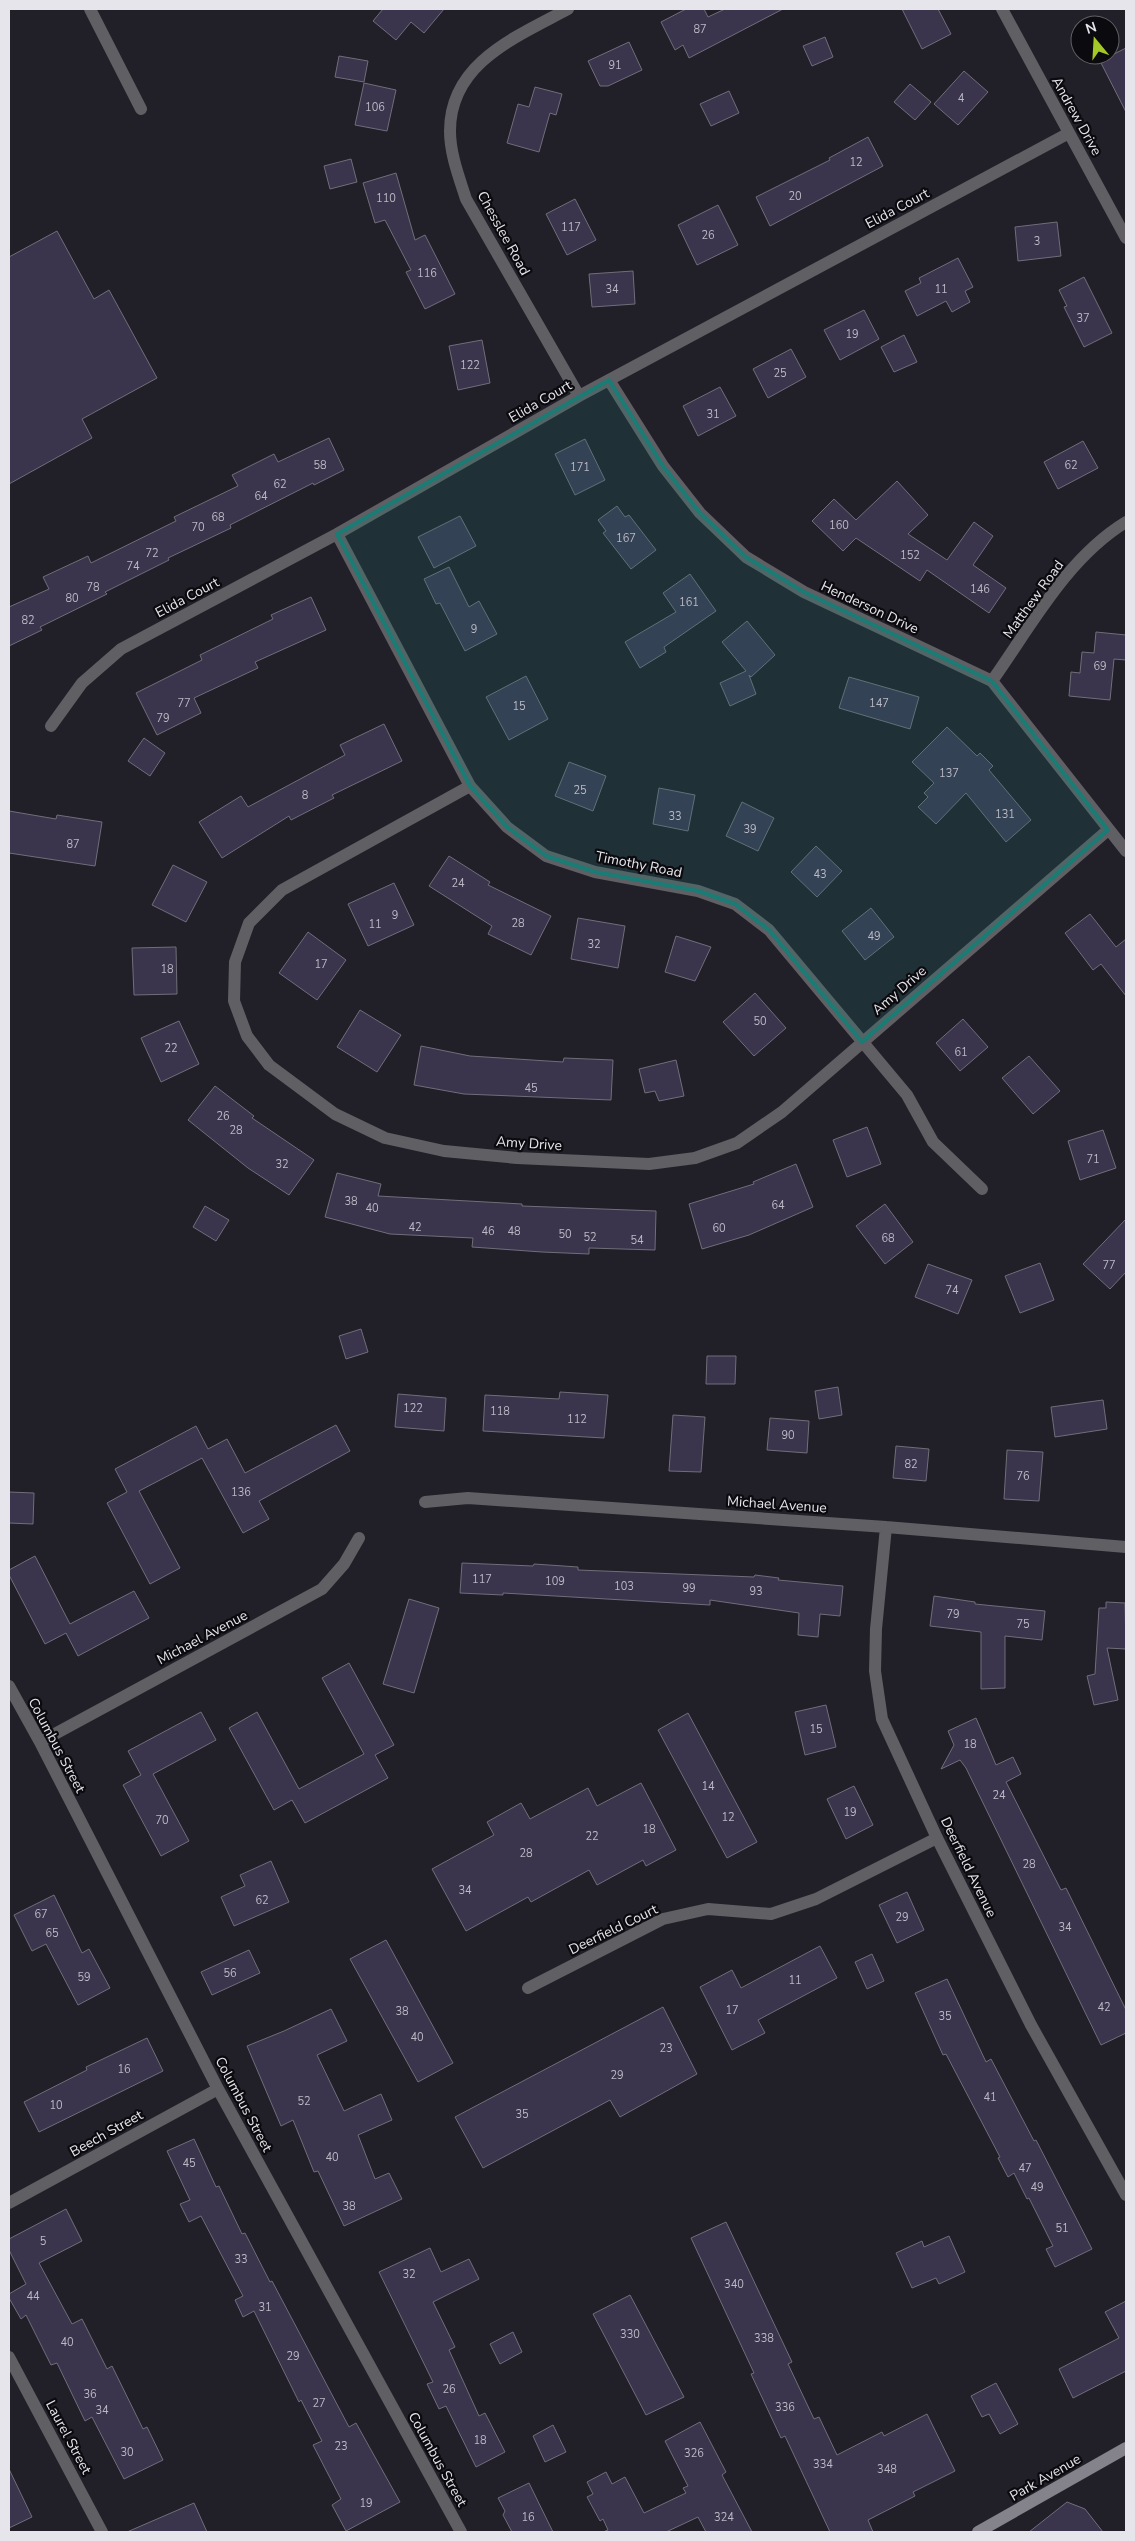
<svg xmlns="http://www.w3.org/2000/svg" width="1135" height="2541" font-family="'Nunito Sans',sans-serif">
	<style>
		.building { fill: #3a344d; stroke: #716e79 }
		.lines { fill: none; stroke-linecap: round; stroke-linejoin: round }
		.street { stroke: #605f64; stroke-width: 12 }
		.secondary { stroke: #84828a; stroke-width: 12 }
		.marked { fill: #1a7c74; fill-opacity: 0.2; stroke: #1a7c74; stroke-width: 4; stroke-linejoin: round }
		.labels { text-anchor: middle; stroke-width: 4.5; stroke-linejoin: round; paint-order: stroke }
		.number-label { font-size: 11px; fill: #bbb9c4 }
		.street-label { font-size: 14px; fill: #e6e5eb; stroke: #0b0a0e }
	</style>
	<rect width="100%" height="100%" fill="#211f28"/>
	<path class="building" d="M383,9h61l-20,24 -13,-11 -15,18 -23,-19z
		M686,9h18l4,8 17,-8h58l-94,49 -6,-13 -8,5 -14,-28z
		M902,9h36l13,25 -29,15z
		M825,37l8,20 -21,9 -9,-20z
		M629,42l13,28 -34,16h-8l-12,-25z
		M1126,48v64l-26,-51z
		M339,56l29,5 -4,21 -29,-5z
		M964,71l24,21 -30,33 -24,-21z
		M364,83l32,7 -9,41 -32,-6z
		M910,84l21,18 -16,18 -21,-18z
		M535,87l27,7 -6,21 -6,-2 -11,39 -32,-9 11,-39 11,3z
		M729,91l10,22 -28,13 -11,-22z
		M868,137l15,29 -113,60 -14,-29 74,-37 -1,-2z
		M351,159l6,23 -27,7 -6,-23z
		M396,173l19,67 10,-5 30,59 -30,15 -19,-37 5,-2 -26,-50 -10,3 -12,-40z
		M575,199l21,41 -29,15 -21,-41z
		M718,205l20,40 -41,20 -19,-40z
		M1057,222l4,34 -43,5 -3,-34z
		M57,231l37,68 15,-9 48,88 -75,41 10,19 -83,46v-227z
		M958,258l15,29 -8,4 5,11 -18,10 -6,-11 -29,15 -12,-25 16,-8 -2,-5z
		M633,271l2,33 -43,3 -3,-33z
		M1084,277l28,56 -28,14 -20,-40 3,-1 -8,-16z
		M864,310l15,29 -39,21 -16,-30z
		M904,335l13,27 -23,10 -13,-25z
		M482,340l8,43 -32,7 -9,-44z
		M791,349l15,28 -38,21 -15,-29z
		M720,387l16,29 -38,20 -15,-30z
		M329,438l15,32 -30,15 -1,-2 -83,42 1,3 -63,30 1,2 -64,32 2,2 -67,33 2,3 -33,16v-39l40,-18 -6,-12 45,-21 3,7 85,-42 -2,-4 64,-31 -6,-11 42,-21 4,8z
		M585,439l20,41 -30,15 -20,-41z
		M1083,441l15,27 -40,21 -14,-27z
		M897,481l31,34 -20,19 39,26 27,-38 19,14 -20,29 33,23 -17,25 -62,-43 -7,11 -64,-43 -13,13 -31,-30 22,-22 22,21z
		M617,506l8,11 4,-2 27,35 -25,19 -28,-36 3,-2 -8,-11z
		M460,516l16,30 -42,22 -16,-31z
		M449,567l20,40 10,-6 18,33 -32,17 -25,-48 -4,1 -12,-25z
		M690,574l26,37 -52,36 2,5 -26,16 -15,-26 51,-30 -13,-19z
		M311,597l15,33 -71,32 3,6 -64,30 7,15 -44,22 -21,-42 66,-33 -2,-5 73,-36 -2,-4z
		M747,621l28,34 -24,22 -2,-2 7,19 -26,12 -10,-23 26,-12 -24,-29z
		M1096,632l30,3v25l-12,-1 -4,41 -41,-4 2,-24 9,1 2,-21 12,1z
		M526,676l22,43 -39,21 -23,-43z
		M849,677l70,20 -9,32 -71,-21z
		M384,724l18,37 -70,34 2,3 -43,22 -2,-4 -67,42 -23,-36 42,-26 7,11 97,-52 -5,-10z
		M947,727l30,29 3,-3 13,13 -4,4 42,50 -25,22 -40,-49 -30,31 -18,-17 10,-10 -4,-4 10,-10 -22,-21z
		M144,738l21,15 -15,23 -22,-15z
		M569,762l37,14 -13,35 -38,-15z
		M659,788l36,7 -7,36 -35,-7z
		M742,802l32,16 -16,33 -32,-15z
		M9,811l47,8 1,-4 45,7 -7,44 -86,-13z
		M816,846l26,25 -25,26 -26,-25z
		M449,856l41,26 -2,3 63,31 -20,39 -43,-21 4,-8 -63,-40z
		M173,865l34,17 -21,40 -34,-17z
		M394,883l20,42 -46,21 -20,-42z
		M871,908l23,29 -29,23 -23,-29z
		M1090,914l26,33 10,-8v57l-25,-32 -8,6 -28,-37z
		M578,918l47,8 -7,42 -47,-9z
		M308,932l38,28 -29,40 -38,-27z
		M676,936l35,11 -16,34 -30,-9z
		M176,947l1,47 -43,1 -2,-47z
		M755,993l31,35 -32,28 -31,-34z
		M360,1010l41,25 -24,37 -40,-25z
		M963,1019l25,28 -28,24 -24,-28z
		M179,1021l20,43 -38,18 -20,-44z
		M421,1046l49,10 93,6 1,-4 49,2 -2,40 -147,-6 -50,-9z
		M1029,1056l31,35 -27,23 -31,-36z
		M676,1060l8,36 -25,5 -4,-10 -10,2 -6,-24z
		M215,1086l39,30 -2,2 62,42 -25,35 -41,-27 -60,-48z
		M867,1127l14,37 -34,13 -14,-37z
		M1103,1130l13,38 -36,12 -12,-39z
		M796,1164l17,43 -64,28 -47,14 -13,-45 65,-20 -1,-2z
		M337,1173l44,11 -3,12 144,8v2l134,5 -1,39 -66,-2v6l-47,-2 -70,-5 1,-9 -83,-4 -65,-17z
		M885,1204l28,38 -28,22 -29,-38z
		M205,1206l24,14 -13,21 -23,-14z
		M1126,1219v53l-16,17 -27,-25z
		M1040,1263l14,37 -34,13 -15,-37z
		M928,1264l44,16 -14,34 -43,-17z
		M361,1329l7,23 -22,7 -7,-23z
		M707,1356h29l-1,28h-29z
		M838,1387l4,28 -23,4 -4,-28z
		M560,1392l48,3 -4,43 -121,-7 2,-36 74,4z
		M398,1394l48,4 -2,33 -49,-4z
		M1103,1400l4,29 -52,8 -4,-30z
		M673,1415l32,2 -4,55 -32,-1z
		M770,1418l39,3 -2,32 -40,-3z
		M336,1425l14,26 -91,50 10,18 -26,14 -41,-75 -63,33 41,77 -30,16 -43,-81 20,-11 -12,-23 81,-43 12,23 19,-10 18,34z
		M896,1446l33,3 -3,32 -33,-3z
		M1007,1450l36,2 -4,49 -35,-2z
		M9,1492l25,1 -1,31 -24,-1z
		M35,1556l35,68 64,-33 15,27 -71,38 -12,-23 -21,11 -36,-69v-5z
		M462,1563l71,3 1,-2 44,3v3l176,7 1,-2 24,3 -1,2 65,6 -3,30 -20,-2 -2,23 -20,-2 1,-22 -89,-13v5l-207,-12v2l-43,-2z
		M934,1596l41,6v2l70,7 -3,29 -37,-4v52l-24,1v-57l-51,-6z
		M409,1599l30,9 -25,85 -31,-9z
		M1106,1602l19,1 1,46 -19,-1 11,52 -24,5 -7,-29 8,-2 4,-66h7z
		M349,1663l45,82 -19,10 13,23 -83,45 -13,-23 -18,10 -45,-82 28,-16 42,77 65,-35 -42,-76z
		M826,1705l10,42 -31,8 -10,-43z
		M201,1712l15,28 -63,34 36,67 -28,15 -38,-71 18,-10 -13,-24z
		M688,1713l69,129 -30,16 -69,-128z
		M976,1718l20,47 17,-8 8,17 -15,8 55,108 5,-2 60,122v23l-25,12 -135,-277 -6,-8 -19,9 13,-24 -6,-14z
		M641,1783l35,67 -30,16 -3,-6 -46,25 -8,-15 -58,32 -3,-5 -62,34 -34,-62 62,-34 -7,-13 34,-19 9,16 58,-31 9,18z
		M854,1786l19,39 -27,14 -19,-40z
		M271,1861l18,41 -55,24 -13,-29 24,-11 -5,-11z
		M907,1892l17,38 -27,13 -18,-38z
		M54,1895l28,58 7,-4 21,39 -32,17 -32,-61 -14,7 -18,-36z
		M386,1940l67,123 -35,19 -68,-123z
		M820,1946l17,32 -79,42 7,13 -33,17 -32,-63 32,-17 9,18z
		M249,1950l11,23 -48,22 -11,-23z
		M872,1954l12,27 -17,8 -12,-27z
		M947,1979l39,83 5,-3 43,82 2,-1 56,109 -37,18 -9,-18 7,-3 -24,-48 -2,1 -13,-26 -6,4 -10,-19 2,-1 -54,-103 -3,1 -28,-62z
		M663,2007l34,67 -77,43 -10,-17 -127,68 -28,-51z
		M331,2009l16,32 -30,14 27,56 37,-17 11,26 -34,15 17,44 14,-6 13,26 -58,27 -26,-55 -4,1 -21,-52 -12,6 -34,-80 37,-15z
		M147,2038l16,33 -124,61 -15,-30 63,-32 -1,-3z
		M194,2139l22,48 3,-1 23,48 3,-1 25,49 2,-1 77,146 7,-4 44,79 -54,29 -14,-26 9,-6 -28,-54 9,-4 -21,-41 -2,2 -45,-91 -11,6 -8,-17 8,-4 -42,-80 -12,6 -9,-18 10,-4 -23,-49z
		M66,2209l16,32 -43,22 33,61 10,-5 25,50 5,-3 31,63 4,-2 16,33 -39,19 -32,-62 -7,4 -28,-58 -6,2 -25,-50 -5,4 -12,-21v-4l17,-10 -17,-34v-11z
		M726,2222l66,140 -4,2 26,55 5,-2 18,38 45,-23 2,4 43,-22 28,57 -42,21 2,4 -47,24 5,12h-43l-45,-96 -4,2 -30,-64 3,-1 -63,-135z
		M949,2236l16,36 -26,12 -3,-6 -24,10 -16,-35 26,-12 2,6z
		M430,2248l11,24 28,-13 10,20 -46,23 22,45 -6,3 30,66 6,-3 20,39 -29,15 -30,-61 -7,3 -12,-25 6,-2 -54,-110z
		M630,2295l54,102 -38,18 -53,-101z
		M1126,2301v70l-53,27 -14,-29 60,-31 -14,-26z
		M513,2332l9,20 -22,12 -10,-20z
		M996,2383l22,41 -18,10 -11,-20 -7,3 -11,-21z
		M700,2422l26,50 -4,3 30,57h-46l-8,-15 -32,15h-63l5,-2 -5,-11 -3,2 -13,-24 6,-3 -6,-12 19,-10 6,12 13,-7 19,36 42,-20 -3,-5 5,-2 -23,-45z
		M553,2425l13,27 -21,10 -12,-26z
		M9,2469l23,48 -23,11z
		M529,2483l24,49h-41l-9,-17 2,-4 -7,-13z
		M1067,2502l18,7 18,23h-74z
		M194,2503l13,29h-80z"/>
	<g class="lines">
		<path class="street" d="M90,9l51,100
			M568,9c-52,28 -118,54 -118,122 0,23 9,46 16,68l113,197
			M1002,9l124,229
			M609,380l54,86 37,47 46,44 58,35 188,89 134,170
			M337,534l133,252 37,41 39,29 49,16 103,19 37,13 34,26 138,165 26,47 49,47
			M992,681c39,-55 75,-123 134,-159
			M51,726l31,-43 39,-34 216,-115 242,-138 490,-263
			M470,786l-188,104 -33,33 -14,39 -1,39 13,35 22,29 66,49 50,24 59,13 73,7 132,6 46,-6 42,-15 45,-31 326,-282
			M425,1502l43,-4 418,29 240,20
			M886,1527l-10,102 -1,42 7,48 55,119 94,187 95,170
			M9,1686l31,56 178,347 243,443
			M40,1742l282,-153 22,-25 15,-26
			M528,1988l135,-69 45,-10 63,5 45,-15 121,-61
			M9,2203l209,-114
			M9,2357l93,175"/>
		<path class="secondary" d="M978,2532l148,-84"/>
	</g>
	<path class="marked" d="M609,380l54,86 37,47 46,44 58,35 188,89 116,149 -246,212 -93,-112 -34,-26 -37,-13 -103,-19 -49,-16 -39,-29 -37,-41 -133,-252z"/>
	<g class="labels">
		<g class="number-label">
			<text x="700" y="33">87</text>
			<text x="615" y="69">91</text>
			<text x="961" y="102">4</text>
			<text x="375" y="111">106</text>
			<text x="856" y="166">12</text>
			<text x="795" y="200">20</text>
			<text x="386" y="202">110</text>
			<text x="571" y="231">117</text>
			<text x="708" y="239">26</text>
			<text x="1037" y="245">3</text>
			<text x="427" y="277">116</text>
			<text x="612" y="293">34</text>
			<text x="941" y="293">11</text>
			<text x="1083" y="322">37</text>
			<text x="852" y="338">19</text>
			<text x="470" y="369">122</text>
			<text x="780" y="377">25</text>
			<text x="713" y="418">31</text>
			<text x="320" y="469">58</text>
			<text x="1071" y="469">62</text>
			<text x="580" y="471">171</text>
			<text x="280" y="488">62</text>
			<text x="261" y="500">64</text>
			<text x="218" y="521">68</text>
			<text x="839" y="529">160</text>
			<text x="198" y="531">70</text>
			<text x="626" y="542">167</text>
			<text x="152" y="557">72</text>
			<text x="910" y="559">152</text>
			<text x="133" y="570">74</text>
			<text x="93" y="591">78</text>
			<text x="980" y="593">146</text>
			<text x="72" y="602">80</text>
			<text x="689" y="606">161</text>
			<text x="28" y="624">82</text>
			<text x="474" y="633">9</text>
			<text x="1100" y="670">69</text>
			<text x="184" y="707">77</text>
			<text x="879" y="707">147</text>
			<text x="519" y="710">15</text>
			<text x="163" y="722">79</text>
			<text x="949" y="777">137</text>
			<text x="580" y="794">25</text>
			<text x="305" y="799">8</text>
			<text x="1005" y="818">131</text>
			<text x="675" y="820">33</text>
			<text x="750" y="833">39</text>
			<text x="73" y="848">87</text>
			<text x="820" y="878">43</text>
			<text x="458" y="887">24</text>
			<text x="395" y="919">9</text>
			<text x="518" y="927">28</text>
			<text x="375" y="928">11</text>
			<text x="874" y="940">49</text>
			<text x="594" y="948">32</text>
			<text x="321" y="968">17</text>
			<text x="167" y="973">18</text>
			<text x="760" y="1025">50</text>
			<text x="171" y="1052">22</text>
			<text x="961" y="1056">61</text>
			<text x="531" y="1092">45</text>
			<text x="223" y="1120">26</text>
			<text x="236" y="1134">28</text>
			<text x="1093" y="1163">71</text>
			<text x="282" y="1168">32</text>
			<text x="351" y="1205">38</text>
			<text x="778" y="1209">64</text>
			<text x="372" y="1212">40</text>
			<text x="415" y="1231">42</text>
			<text x="719" y="1232">60</text>
			<text x="488" y="1235">46</text>
			<text x="514" y="1235">48</text>
			<text x="565" y="1238">50</text>
			<text x="590" y="1241">52</text>
			<text x="888" y="1242">68</text>
			<text x="637" y="1244">54</text>
			<text x="1109" y="1269">77</text>
			<text x="952" y="1294">74</text>
			<text x="413" y="1412">122</text>
			<text x="500" y="1415">118</text>
			<text x="577" y="1423">112</text>
			<text x="788" y="1439">90</text>
			<text x="911" y="1468">82</text>
			<text x="1023" y="1480">76</text>
			<text x="241" y="1496">136</text>
			<text x="482" y="1583">117</text>
			<text x="555" y="1585">109</text>
			<text x="624" y="1590">103</text>
			<text x="689" y="1592">99</text>
			<text x="756" y="1595">93</text>
			<text x="953" y="1618">79</text>
			<text x="1023" y="1628">75</text>
			<text x="816" y="1733">15</text>
			<text x="970" y="1748">18</text>
			<text x="708" y="1790">14</text>
			<text x="999" y="1799">24</text>
			<text x="850" y="1816">19</text>
			<text x="728" y="1821">12</text>
			<text x="162" y="1824">70</text>
			<text x="649" y="1833">18</text>
			<text x="592" y="1840">22</text>
			<text x="526" y="1857">28</text>
			<text x="1029" y="1868">28</text>
			<text x="465" y="1894">34</text>
			<text x="262" y="1904">62</text>
			<text x="41" y="1918">67</text>
			<text x="902" y="1921">29</text>
			<text x="1065" y="1931">34</text>
			<text x="52" y="1937">65</text>
			<text x="230" y="1977">56</text>
			<text x="84" y="1981">59</text>
			<text x="795" y="1984">11</text>
			<text x="1104" y="2011">42</text>
			<text x="732" y="2014">17</text>
			<text x="402" y="2015">38</text>
			<text x="945" y="2020">35</text>
			<text x="417" y="2041">40</text>
			<text x="666" y="2052">23</text>
			<text x="124" y="2073">16</text>
			<text x="617" y="2079">29</text>
			<text x="990" y="2101">41</text>
			<text x="304" y="2105">52</text>
			<text x="56" y="2109">10</text>
			<text x="522" y="2118">35</text>
			<text x="332" y="2161">40</text>
			<text x="189" y="2167">45</text>
			<text x="1025" y="2172">47</text>
			<text x="1037" y="2191">49</text>
			<text x="349" y="2210">38</text>
			<text x="1062" y="2232">51</text>
			<text x="43" y="2245">5</text>
			<text x="241" y="2263">33</text>
			<text x="409" y="2278">32</text>
			<text x="734" y="2288">340</text>
			<text x="33" y="2300">44</text>
			<text x="265" y="2311">31</text>
			<text x="630" y="2338">330</text>
			<text x="764" y="2342">338</text>
			<text x="67" y="2346">40</text>
			<text x="293" y="2360">29</text>
			<text x="449" y="2393">26</text>
			<text x="90" y="2398">36</text>
			<text x="319" y="2407">27</text>
			<text x="785" y="2411">336</text>
			<text x="102" y="2414">34</text>
			<text x="480" y="2444">18</text>
			<text x="341" y="2450">23</text>
			<text x="127" y="2456">30</text>
			<text x="694" y="2457">326</text>
			<text x="823" y="2468">334</text>
			<text x="887" y="2473">348</text>
			<text x="366" y="2507">19</text>
			<text x="528" y="2521">16</text>
			<text x="724" y="2521">324</text>
		</g>
		<g class="street-label">
			<text transform="translate(1077 116) rotate(61)" y="5">Andrew Drive</text>
			<text transform="translate(897 208) rotate(-28)" y="5">Elida Court</text>
			<text transform="translate(504 233) rotate(61)" y="5">Chesslee Road</text>
			<text transform="translate(540 401) rotate(-30)" y="5">Elida Court</text>
			<text transform="translate(187 597) rotate(-28)" y="5">Elida Court</text>
			<text transform="translate(1033 599) rotate(-54)" y="5">Matthew Road</text>
			<text transform="translate(870 607) rotate(25)" y="5">Henderson Drive</text>
			<text transform="translate(639 864) rotate(11)" y="5">Timothy Road</text>
			<text transform="translate(899 990) rotate(-41)" y="5">Amy Drive</text>
			<text transform="translate(529 1143) rotate(4)" y="5">Amy Drive</text>
			<text transform="translate(777 1504) rotate(4)" y="5">Michael Avenue</text>
			<text transform="translate(202 1637) rotate(-28)" y="5">Michael Avenue</text>
			<text transform="translate(57 1745) rotate(62)" y="5">Columbus Street</text>
			<text transform="translate(969 1867) rotate(64)" y="5">Deerfield Avenue</text>
			<text transform="translate(613 1929) rotate(-26)" y="5">Deerfield Court</text>
			<text transform="translate(244 2104) rotate(62)" y="5">Columbus Street</text>
			<text transform="translate(106 2133) rotate(-29)" y="5">Beech Street</text>
			<text transform="translate(69 2437) rotate(62)" y="5">Laurel Street</text>
			<text transform="translate(438 2459) rotate(61)" y="5">Columbus Street</text>
			<text transform="translate(1045 2477) rotate(-30)" y="5">Park Avenue</text>
		</g>
	</g>
	<rect width="1135" height="2541" fill="none" stroke="#e6e5eb" stroke-width="20"/>
	<g transform="translate(1095 40) rotate(342)"><circle r="24" fill="#0b0a0e" stroke="#636266"/>
	<path d="M0-4L9 19L0 12L-9 19Z" fill="#a3c926"/>
	<text y="-8" font-size="14" font-weight="bold" text-anchor="middle" fill="#e6e5eb">N</text>
	</g>
</svg>
